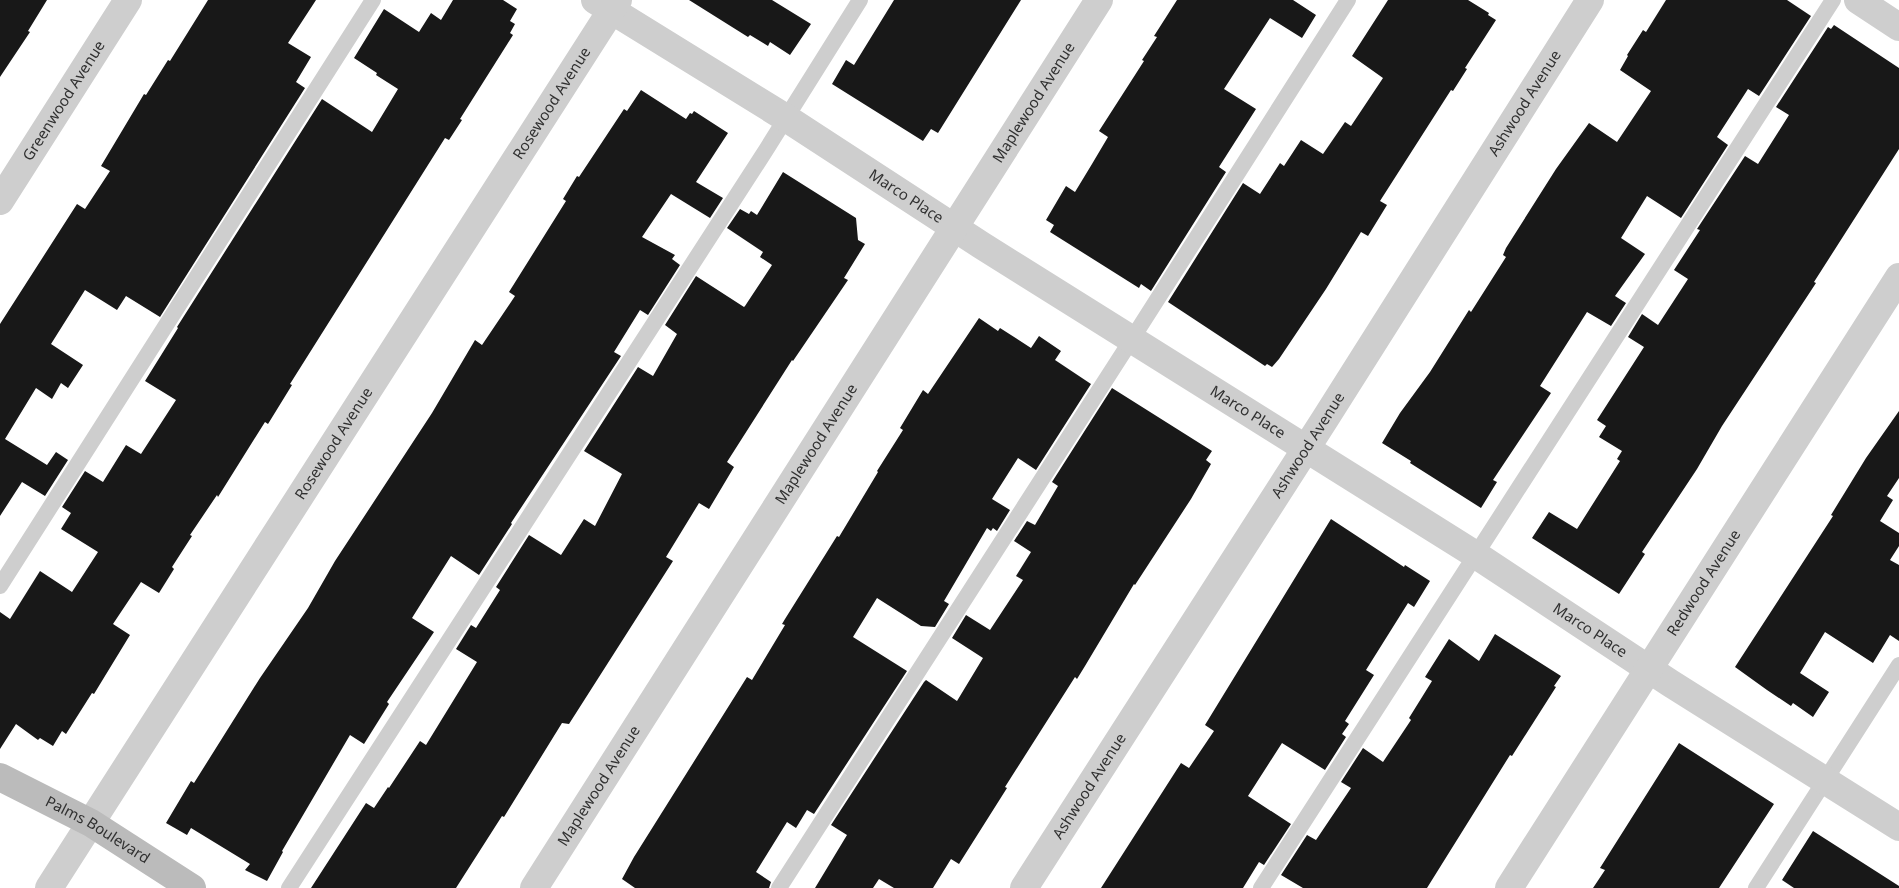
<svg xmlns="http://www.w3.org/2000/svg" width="1899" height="888" font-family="'Noto Sans',sans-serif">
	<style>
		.building { fill: #181818 }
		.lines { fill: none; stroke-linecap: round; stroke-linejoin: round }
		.lane { stroke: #cecece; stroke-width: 16 }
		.street { stroke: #cecece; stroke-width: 28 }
		.secondary { stroke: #bbb; stroke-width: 28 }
		.labels { text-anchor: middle; stroke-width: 5; stroke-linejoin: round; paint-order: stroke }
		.street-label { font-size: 15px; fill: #313131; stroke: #fff }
	</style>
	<rect width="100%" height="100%" fill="#fff"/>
	<path class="building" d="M0,0h47l-19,31 2,1 -30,45z
		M208,0h108l-28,43 23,14 -15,25 9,6 -145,229 -34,-21 -9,14 -32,-20 -34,54 32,21 -15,23 -7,-5 -9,16 -16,-11 -31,51 42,26 9,-13 12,8 -23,36 -23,-14 -22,34v-192l77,-120 8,5 25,-38 -9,-5 43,-72 2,1 22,-35 2,1z
		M453,0h50l14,9 -7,12 5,3 -5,9 3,2 -53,84 2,1 -13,20 -4,-2 -155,246 2,1 -24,39 -3,-2 -47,75 -1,-2 -27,40 2,1 -20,31 2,2 -15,24 -18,-11 -28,42 17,11 -36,59 -2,-1 -26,41 -4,-3 -9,15 -13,-8 -2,2 -22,-16 -16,25v-137l10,7 30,-48 32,21 26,-40 -37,-23 10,-16 -9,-6 23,-36 18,11 23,-37 15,9 35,-54 -31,-19 33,-53 -1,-1 145,-228 50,33 26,-43 -22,-14 1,-2 -23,-15 30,-49 35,23 12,-19 10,7z
		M689,0h83l39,24 -21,31 -20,-13 -2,4 -18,-11 -2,2z
		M894,0h127l-83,133 -7,-4 -8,12 -91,-57 14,-24 8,5z
		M1177,0h116l23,15 -14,23 -32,-20 -46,71 32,20 -37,58 7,5 -75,119 -10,-7 -2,4 -89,-56 4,-7 -8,-5 20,-34 9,6 17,-28 16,-27 -9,-6 45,-70 -2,-1 15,-23 -3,-1z
		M1388,0h80l21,13 -1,2 8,5 -31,48 2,1 -14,22 -2,-1 -71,111 7,4 -19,31 -7,-4 -35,57 -47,70 -7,8 -5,-3 -2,2 -97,-64 75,-119 17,11 20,-31 4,3 17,-26 22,14 22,-32 6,4 32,-48 -31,-22z
		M1666,0h121l24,16 -52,80 -11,-7 -31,48 11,8 -47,73 -34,-22 -26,42 24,16 -30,42 11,7 -15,23 -24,-14 -47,74 11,7 -58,87 4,2 -16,26 -71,-45 1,-2 -29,-18 18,-30 30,-41 39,-62 2,2 35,-55 -3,-2 3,-7 50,-79 33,-46 28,19 34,-51 -31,-21 8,-14 -1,-1 16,-25 3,2z
		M1834,25l65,43v81l-85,133 2,1 -94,143 -25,43 -55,83 3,2 -26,40 -87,-56 17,-26 28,17 43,-68 -3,-2 5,-8 -23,-14 7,-11 -9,-6 47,-73 -16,-10 14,-23 16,11 30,-46 -14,-9 26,-40 -3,-1 48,-73 13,8 31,-49 -13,-8 52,-80 3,2z
		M641,90l45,29 4,-6 2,1 2,-3 34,22 -32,49 27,16 -13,20 -39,-24 -29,43 33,18 -3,4 8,6 -32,50 -8,-5 -26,42 7,4 -110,167 1,1 -33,51 -28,-19 -39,62 22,14 -47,70 2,2 -25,40 -14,-9 -68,116 1,1 -16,29 -22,-11 5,-6 -59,-36 -4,7 -21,-12 25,-42 3,2 66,-105 48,-70 27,-47 97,-148 43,-73 7,5 33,-49 -6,-4 57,-91 -3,-2 14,-23 2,1 45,-68 3,2z
		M783,172l73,46 2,22 7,4 -21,34 4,2 -55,81 -1,-1 -65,102 7,5 -25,42 -10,-6 -33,54 7,4 -104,163 -7,-1 -58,94 -2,-1 -46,72h-145l55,-85 8,5 14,-21 1,1 31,-47 6,4 51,-83 -21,-13 15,-24 5,3 24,-38 -4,-3 33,-52 32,20 23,-36 11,7 27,-52 -38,-23 54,-84 15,9 24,-42 -12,-9 31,-49 48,31 1,-1 27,-41 -12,-8 3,-5 -36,-24 13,-19 9,5 2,-3 6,4z
		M979,318l19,13 2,-3 31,20 8,-12 22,15 -6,9 36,24 -55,86 -18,-12 -26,41 18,11 -13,21 -4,-3 -2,3 -4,-3 -43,73 5,3 -14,23 -14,-1 -44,-28 -24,39 54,34 -93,143 -7,-4 -11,18 -9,-6 -31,50 15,10 -2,6h-134l-13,-9 12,-22 113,-180 5,3 33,-55 -3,-1 3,-5 52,-83 2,1 39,-65 -1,-1 26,-41 -3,-2 23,-38 5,4z
		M1112,388l100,63 -6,9 5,4 -20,35 -56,86 -1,-1 -49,82 -8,13 -2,-2 -70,110 2,1 -48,76 -8,-5 -18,29h-39l-15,-9 -6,9h-58l32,-53 -16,-10 93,-143 2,-2 31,21 26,-43 -31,-20 14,-23 24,15 33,-50 -7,-4 15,-24 -17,-11 13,-20 8,4 23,-39 -6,-4z
		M1899,411v67l-12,18 6,4 -13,21 19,12v13l-9,14 9,5v76l-9,-6 -17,28 -48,-31 -25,41 29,19 -16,25 -20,-14 -2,3 -24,-16 -32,-23 98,-151 -2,-1 35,-57z
		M1331,519l73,48 1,-2 25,16 -16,26 -6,-4 -42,67 8,5 -29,46 4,3 -7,10 4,3 -21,33 -43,-27 -34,53 43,28 -27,41 -5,-3 -16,26h-142l80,-125 8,5 25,-37 -9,-6z
		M1495,634l66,42 -7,10 2,1 -44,69 -2,-1 -83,133h-124l-22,-13 26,-40 9,5 35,-52 -10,-6 22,-34 20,14 28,-42 -2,-2 23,-37 -7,-4 24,-38 30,22z
		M1679,743l95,61 -55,84h-126l12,-18 -5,-2z
		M1813,831l86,55v2h-105l-12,-8z"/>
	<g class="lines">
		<path class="lane" d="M0,586l373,-586
			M289,888l477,-738 94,-150
			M779,888l353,-549 216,-339
			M1261,888l572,-888
			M1756,888l143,-223"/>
		<g class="street">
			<path id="s1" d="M595,0l191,118 195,127 495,310 194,128 229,144"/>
			<path d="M1858,0l41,27"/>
			<path id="s2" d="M0,201l128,-201"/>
			<path id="s3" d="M49,888l569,-888"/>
			<path id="s4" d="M534,888l565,-888"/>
			<path id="s5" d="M1024,888l301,-469 265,-419"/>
			<path id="s6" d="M1509,888l390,-611"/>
		</g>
		<path class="secondary" id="s7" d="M0,777l91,46 101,65"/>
	</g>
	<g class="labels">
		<g class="street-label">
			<text dy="5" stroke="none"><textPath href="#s2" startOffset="119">Greenwood Avenue</textPath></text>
			<text dy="5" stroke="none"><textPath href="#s4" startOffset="931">Maplewood Avenue</textPath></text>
			<text dy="5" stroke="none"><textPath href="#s3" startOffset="932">Rosewood Avenue</textPath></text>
			<text dy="5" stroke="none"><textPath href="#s5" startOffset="931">Ashwood Avenue</textPath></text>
			<text dy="5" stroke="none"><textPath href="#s1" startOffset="368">Marco Place</textPath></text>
			<text dy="5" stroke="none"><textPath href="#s1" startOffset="772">Marco Place</textPath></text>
			<text dy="5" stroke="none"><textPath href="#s3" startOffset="528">Rosewood Avenue</textPath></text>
			<text dy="5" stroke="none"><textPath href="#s4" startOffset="526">Maplewood Avenue</textPath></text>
			<text dy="5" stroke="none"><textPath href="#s5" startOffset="526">Ashwood Avenue</textPath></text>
			<text dy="5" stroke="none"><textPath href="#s6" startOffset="362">Redwood Avenue</textPath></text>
			<text dy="5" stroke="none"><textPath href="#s1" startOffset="1178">Marco Place</textPath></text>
			<text dy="5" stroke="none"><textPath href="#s4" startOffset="121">Maplewood Avenue</textPath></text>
			<text dy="5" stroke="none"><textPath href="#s5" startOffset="121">Ashwood Avenue</textPath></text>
			<text dy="5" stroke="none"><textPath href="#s7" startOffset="111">Palms Boulevard</textPath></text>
		</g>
	</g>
</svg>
